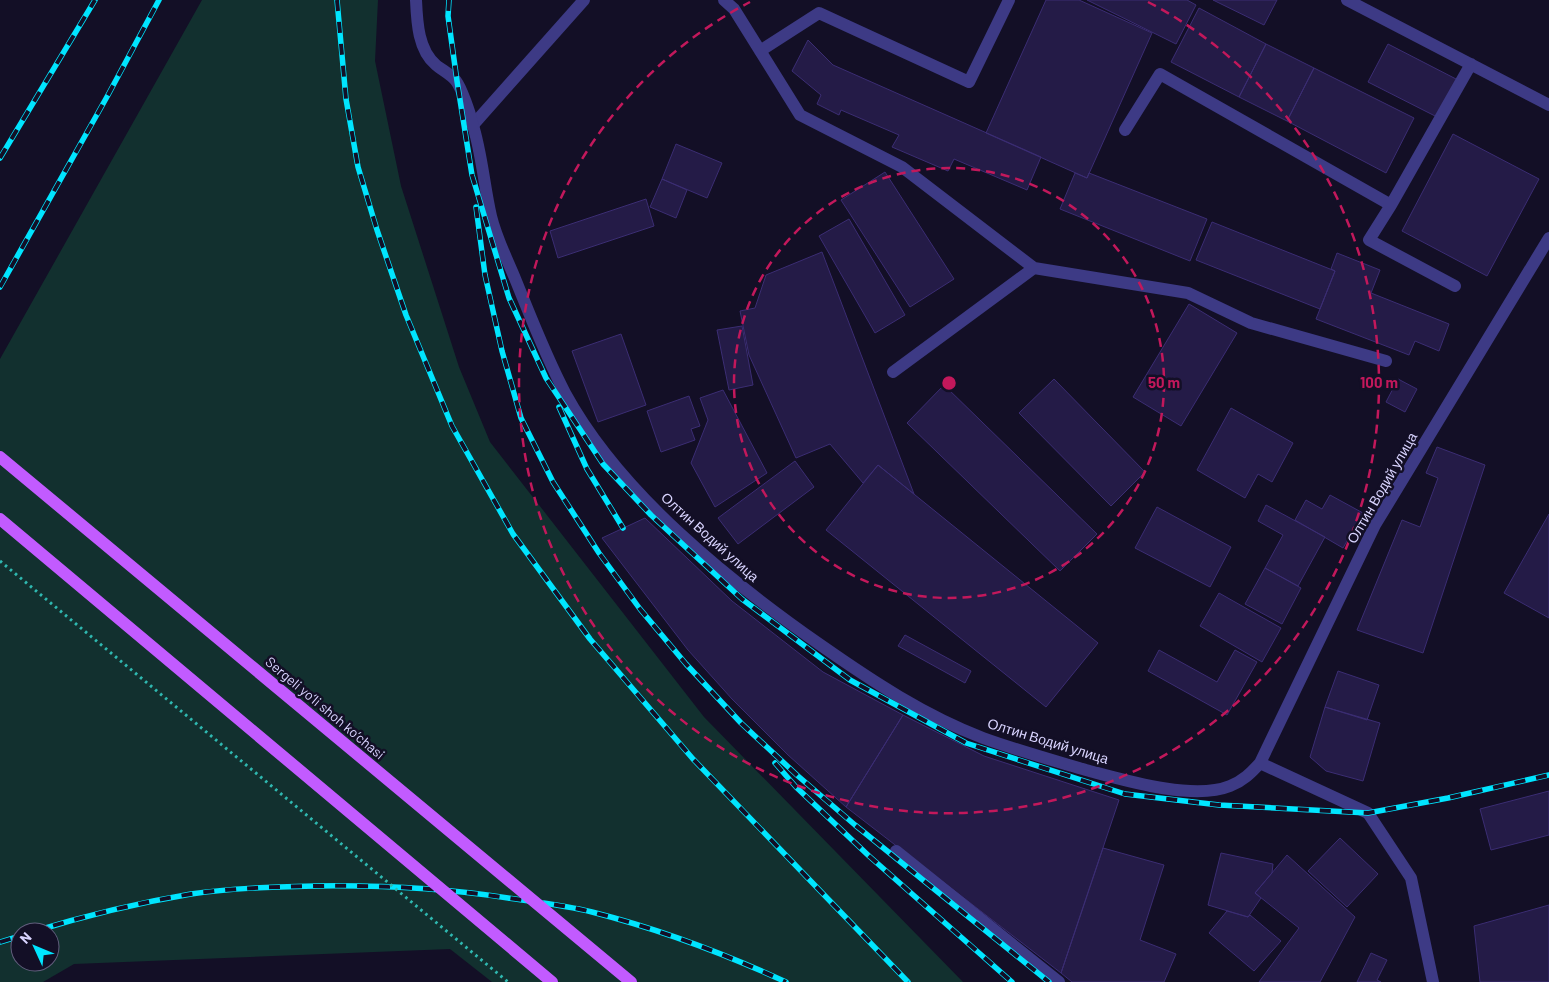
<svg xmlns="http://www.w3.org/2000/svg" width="1549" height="982" font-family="Barlow,sans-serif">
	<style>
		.green { fill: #12302f; fill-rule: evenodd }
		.building { fill: #241b47; stroke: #3b2d73 }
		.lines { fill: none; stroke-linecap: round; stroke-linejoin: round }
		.lane { stroke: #3d3a85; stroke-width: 12 }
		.street { stroke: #3d3a85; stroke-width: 12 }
		.rail-casing { stroke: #00e5ff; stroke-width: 5.5 }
		.rail { stroke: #130f26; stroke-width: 4; stroke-dasharray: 11; stroke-linecap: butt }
		.path-bridge { stroke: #2fb8b0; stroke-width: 3; stroke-dasharray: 2.5 4; stroke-linecap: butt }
		.primary-bridge { stroke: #c25bff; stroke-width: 12 }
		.ring { fill: none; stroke: #c2185b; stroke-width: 2.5; stroke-dasharray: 9 6 }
		.labels { text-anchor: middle; stroke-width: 5; stroke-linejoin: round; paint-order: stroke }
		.street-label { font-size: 14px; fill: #d9d4ff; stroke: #130f26 }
		.centre { fill: #c2185b; stroke: #130f26; stroke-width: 2.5 }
		.ring-label { font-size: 15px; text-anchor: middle; font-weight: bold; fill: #c2185b; stroke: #130f26; stroke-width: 5; stroke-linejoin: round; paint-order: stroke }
	</style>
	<rect width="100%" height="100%" fill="#130f26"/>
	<path class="green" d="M202,0h176l-3,61 26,125 58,181 31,75 214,275 259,265h-471l-42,-33 -376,15 -31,18h-43v-623zM20,932h30v30h-30z"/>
	<path class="building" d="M1046,0h33l73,33 -65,145 -101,-45z
		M1087,0h100l9,5 -20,39z
		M1213,0h64l-13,25z
		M1199,8l67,36 -27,53 -68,-35z
		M808,40l25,25 208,92 -14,33 -73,-31 -6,12 -56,-24 7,-12 -58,-25 -2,5 -22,-11 4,-9 -29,-24z
		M1266,44l48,24 -27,53 -48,-24z
		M1388,44l70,36 -19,38 -71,-36z
		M1314,68l100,50 -28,55 -99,-52z
		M1453,134l86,45 -52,97 -85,-45z
		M676,144l46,19 -15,35 -45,-19z
		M885,172l69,107 -44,28 -69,-107z
		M1075,173l12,5 2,-5 118,46 -17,42 -130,-52z
		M662,179l25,11 -11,28 -26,-11z
		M646,199l8,27 -96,32 -8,-27z
		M849,219l56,96 -30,18 -56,-97z
		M1212,222l123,49 -15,38 -124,-49z
		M822,252l92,242 -36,-29 -15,18 -33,-39 -34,14 -47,-103 -9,-44 15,-3 11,-33z
		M1337,253l43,17 -9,23 78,31 -10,27 -24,-10 -6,14 -93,-36 19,-48 -4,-2z
		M1189,304l48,29 -56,93 -48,-29z
		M742,326l11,59 -24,5 -12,-60z
		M621,334l25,71 -48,17 -26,-71z
		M1054,379l91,93 -34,34 -92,-93z
		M1398,379l19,10 -12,23 -19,-10z
		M944,385l153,149 -37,37 -153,-148z
		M723,390l44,83 -52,34 -24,-44 17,-43 -8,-22z
		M689,396l11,30 -9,3 4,11 -34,12 -14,-41z
		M1231,408l62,35 -21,39 -14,-8 -13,24 -48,-28z
		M1437,447l48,18 -62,188 -66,-23 45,-110 18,7 18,-49 -12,-5z
		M795,461l19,26 -76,57 -20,-26z
		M878,465l220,178 -52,64 -220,-177z
		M1330,495l33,18 -20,35 -48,-28 11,-20 16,9z
		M1266,505l59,32 -27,49 -33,-18 18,-33 -25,-14z
		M1157,507l74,40 -21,40 -75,-39z
		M1549,514v104l-45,-25z
		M645,518l87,83 91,71 80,43 -57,92 -58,-52 -56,-56 -44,-49 -86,-112z
		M1265,568l36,20 -19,36 -37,-20z
		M1219,593l62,35 -19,34 -62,-36z
		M905,635l66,36 -6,12 -67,-37z
		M1159,650l58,32 18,-32 22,12 -30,53 -79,-44z
		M1338,671l41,14 -12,35 -42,-13z
		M1325,707l55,16 -17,58 -37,-10 -16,-14z
		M903,715l81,41 135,44 -58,173 -215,-166z
		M1549,791v44l-58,15 -11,-41z
		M1340,838l38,36 -31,33 -39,-36z
		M1103,848l61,17 -24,75 36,14 -12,28h-92l-11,-9z
		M1221,853l52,11 -1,9 -17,20 6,5 -13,19 -40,-12z
		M1287,855l68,62 -35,65h-61l40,-54 -44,-35z
		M1549,905v77h-69l-6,-56z
		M1227,911l21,6 2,-2 31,26 -27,30 -45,-38z
		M1371,953l16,7 -10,20 4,2h-24z"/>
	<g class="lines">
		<path class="lane" d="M724,0l10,9 66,106 102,52 132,101 154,25 63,30 135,38
			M1347,0l202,105
			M760,51l59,-38 150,69 40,-82
			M473,125l111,-125
			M1125,130l35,-56 231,131 80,-141
			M1391,205l-22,35 86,46
			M893,372l141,-104
			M896,851l163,131"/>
		<path class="street" d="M416,0c1,22 2,50 20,65 6,5 16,10 20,16 5,6 14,32 16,41 10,31 12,64 19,94 5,21 15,41 23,60 16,39 31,79 51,117 55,101 164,188 257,253 50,35 103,70 161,92 33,12 69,22 103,32 38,10 107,31 144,16 13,-5 21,-13 30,-23l115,-238 174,-287
			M1260,763l108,50 43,65 22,104"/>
		<defs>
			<path id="rail" d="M337,0l9,99 12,68 19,63 29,85 46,111 61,108 77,105 103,120 215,223
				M449,0l-1,16 9,65 15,94 37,123 37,80 57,86 48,51 91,84 108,81 116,63 159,51 94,11 149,8 80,-15 101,-23
				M0,158l95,-158
				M476,207l9,68 17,76 19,67 32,64 46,71 41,56 46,55 55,59 57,53 57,49 194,157
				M0,287l108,-192 51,-95
				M559,407l28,62 36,59
				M775,763l21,24 73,69 143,126
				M32,932c52,-16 105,-29 159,-38 41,-6 82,-7 124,-8 65,-1 128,2 193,12 28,4 57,7 84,14 67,17 131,41 194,70
				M0,942l20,-6"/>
		</defs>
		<use href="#rail" class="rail-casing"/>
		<use href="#rail" class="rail"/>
		<path class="path-bridge" d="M0,561l508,421"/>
		<path class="primary-bridge" d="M0,457l631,525
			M0,519l552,463"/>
	</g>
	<g class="ring">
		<circle cx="949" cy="383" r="215"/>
		<path d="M1148 2A430 430 0 1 1 750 2"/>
	</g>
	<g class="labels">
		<g class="street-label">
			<text transform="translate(1382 488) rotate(-60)" y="5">Олтин Водий улица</text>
			<text transform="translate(710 537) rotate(42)" y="5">Олтин Водий улица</text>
			<text transform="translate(325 708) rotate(40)" y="5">Sergeli yo‘li shoh ko‘chasi</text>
			<text transform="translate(1048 741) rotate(17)" y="5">Олтин Водий улица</text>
		</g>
	</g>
	<circle cx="949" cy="383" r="8" class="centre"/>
	<g class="ring-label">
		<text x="1164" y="388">50 m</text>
		<text x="1379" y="388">100 m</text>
	</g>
	<g transform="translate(35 947) rotate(314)"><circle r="24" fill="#130f26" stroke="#625e7d"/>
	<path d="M0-4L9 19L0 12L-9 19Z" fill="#00e5ff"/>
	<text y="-8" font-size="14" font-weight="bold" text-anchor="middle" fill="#d9d4ff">N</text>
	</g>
</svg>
